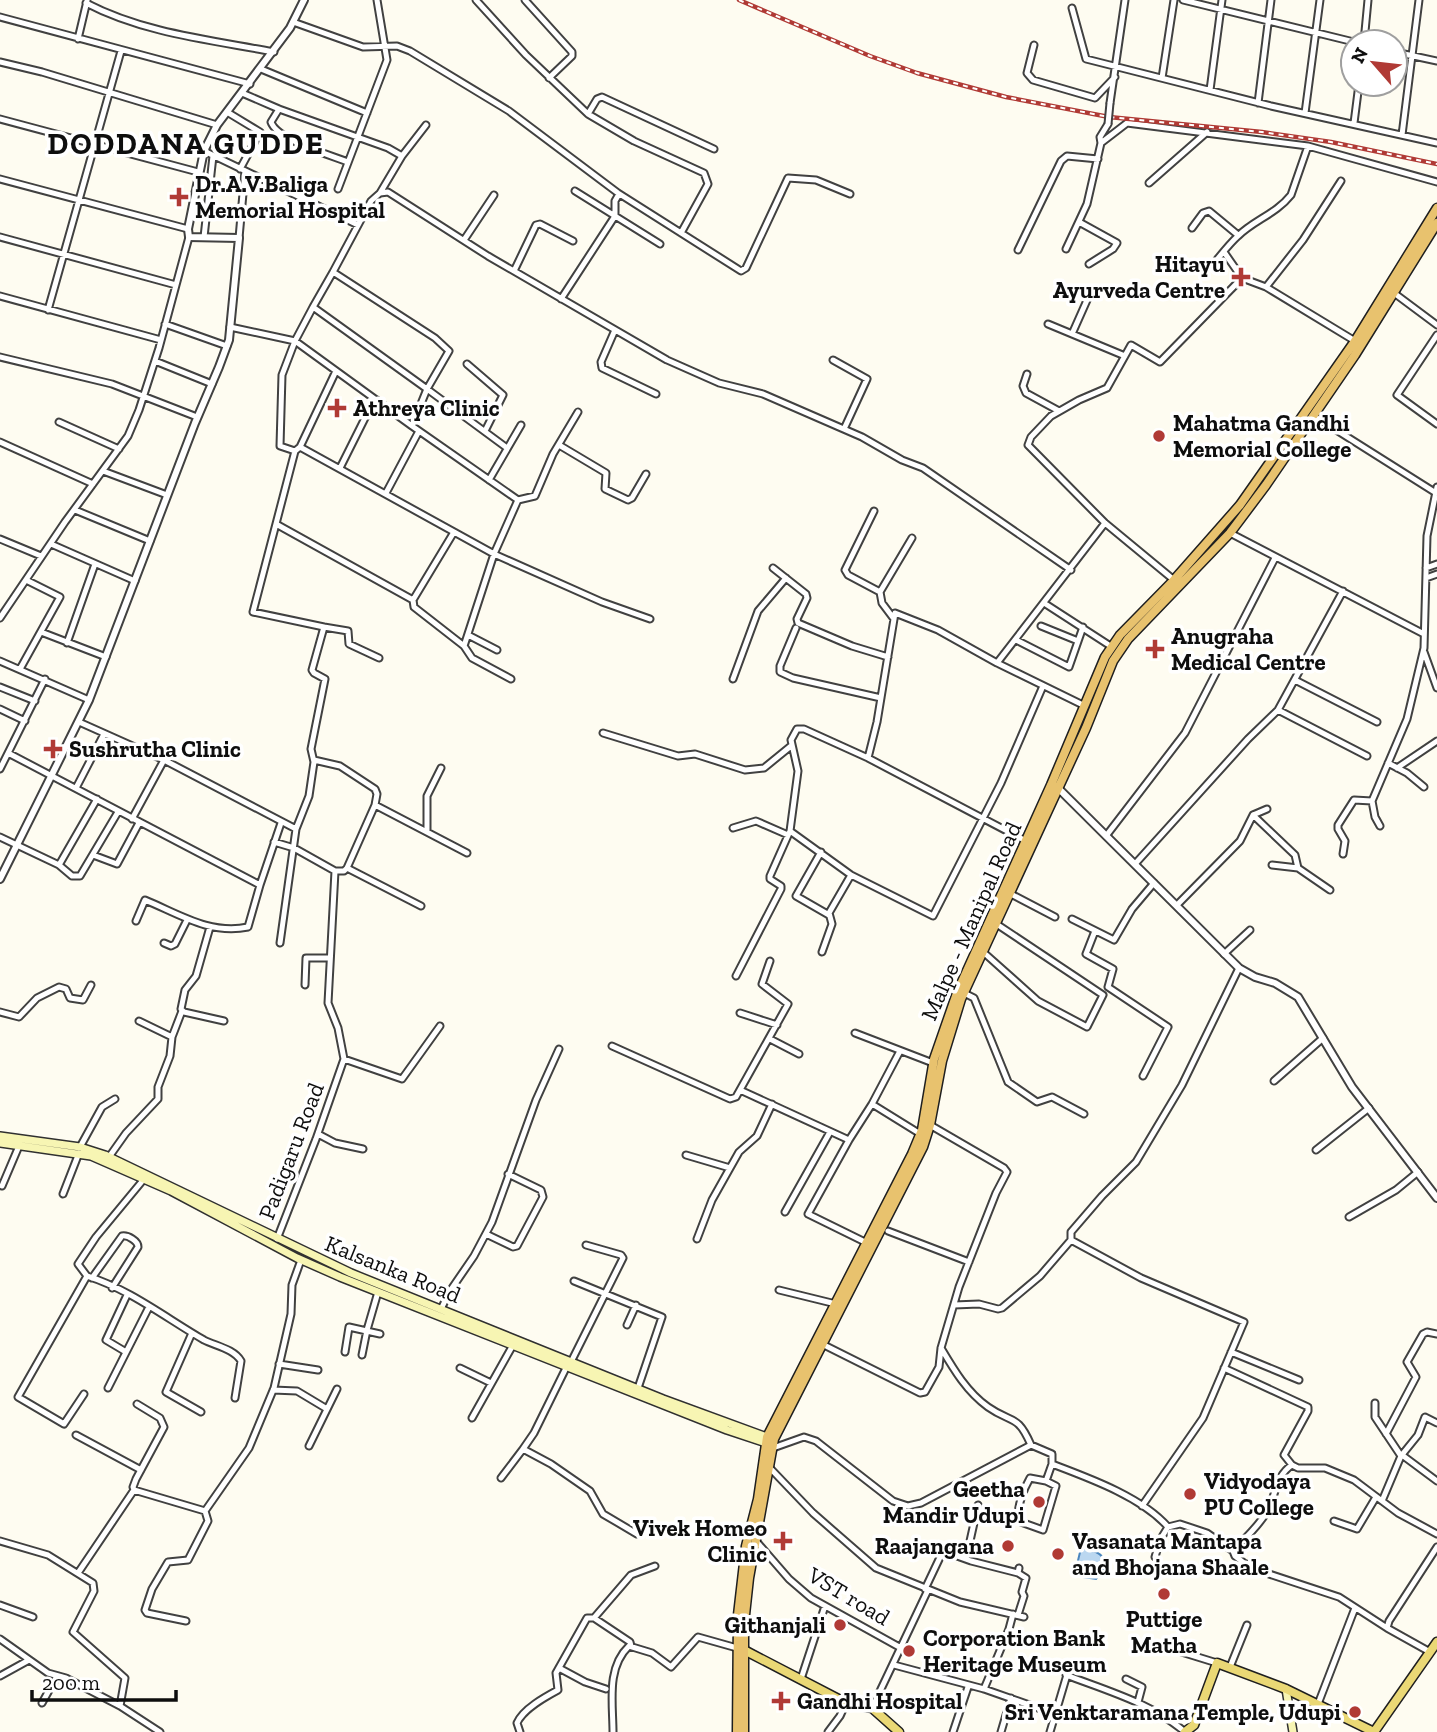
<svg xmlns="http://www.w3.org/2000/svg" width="1437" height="1732" font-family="'Zilla Slab',serif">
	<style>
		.water { fill: #bbd7f0; stroke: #4a86bf; stroke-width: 2 }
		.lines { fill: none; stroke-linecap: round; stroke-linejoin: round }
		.minor-casing { stroke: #414141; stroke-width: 9 }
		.tertiary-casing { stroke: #414141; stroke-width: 10 }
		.secondary-casing { stroke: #303030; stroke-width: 10 }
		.primary-casing { stroke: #1f1f1f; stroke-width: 11 }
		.trunk-casing { stroke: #1f1f1f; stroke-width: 11 }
		.minor { stroke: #fff; stroke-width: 5 }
		.tertiary { stroke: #fff; stroke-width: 6 }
		.secondary { stroke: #f7f5b3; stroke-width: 7 }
		.primary { stroke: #ead875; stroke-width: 8 }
		.trunk { stroke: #e8c26e; stroke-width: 8 }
		.rail-casing { stroke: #b03a35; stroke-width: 4.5 }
		.rail { stroke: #fff; stroke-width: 2; stroke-dasharray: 5; stroke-linecap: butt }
		.minor-bridge-casing { stroke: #414141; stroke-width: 9; stroke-linecap: butt }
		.minor-bridge { stroke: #fff; stroke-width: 5 }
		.poi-dot { fill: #b03a35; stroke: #fff; stroke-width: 2.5 }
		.labels { text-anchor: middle; stroke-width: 7; stroke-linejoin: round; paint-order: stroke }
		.poi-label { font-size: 23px; font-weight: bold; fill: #0e0e0e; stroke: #fff; text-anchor: start }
		.street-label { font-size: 23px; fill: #0e0e0e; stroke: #fff }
		.district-label { font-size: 30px; font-weight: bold; letter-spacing: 2px; fill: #0e0e0e; stroke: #fff }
	</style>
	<rect width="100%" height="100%" fill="#fefcf1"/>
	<path class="water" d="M1081,1548c21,3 32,12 15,31l-14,-2v-3l-7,-1z"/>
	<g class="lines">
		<defs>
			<path id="minor" d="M476,0l50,55 62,59 46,27 70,32 4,11 -27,49
				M525,0l47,52v4l-23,22
				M1183,0l171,42
				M86,3c57,30 125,37 188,49
				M1072,8l14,51 8,2 177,45 166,37
				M0,17l250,67
				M293,22l70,25 34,-1 13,5 99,60 109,82 123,78 5,-3 42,-90 28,2 34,14
				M78,39l9,-38
				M1364,42l4,-42
				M1034,45l-7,28 6,7 62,18 20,-21
				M1395,52l42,9
				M0,62l42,10 175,53
				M261,69l106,44
				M1162,78l12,-78
				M1210,90l12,-90
				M242,93l37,16 109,39 14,8
				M1110,103l15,-103
				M1258,103l13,-103
				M279,109l-8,13c6,18 59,33 77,40
				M227,112l33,20 -20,37
				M1305,113l15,-113
				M588,114l9,-15 5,-2 112,52
				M0,119l198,53
				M1354,123l5,-39
				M1402,135l17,-135
				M1101,143l-1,-6 8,-13
				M204,151l154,74
				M0,179l188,50
				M1149,183l58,-51
				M338,189l49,-129 -10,-60
				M575,191l85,53
				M380,193l22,-37 24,-31
				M1079,222l38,21 -4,6 -24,15
				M1192,228l11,-15 6,-2 29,24
				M0,237l176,48
				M204,237l9,-81
				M239,238l6,-67
				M464,240l30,-45
				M1066,249l21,-45 14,-61 26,-20 181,23 129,36
				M1018,250l43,-89 6,-5 31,3
				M1224,252l18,26
				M1212,266c8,-10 16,-21 26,-30 16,-16 38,-22 53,-41l17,-49
				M514,271l22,-46 4,-1 33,17
				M1266,287l37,-47 38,-59
				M1394,293l43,32
				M0,296l161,44
				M561,299l54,-83v-15l4,-7
				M313,307l20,-35
				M48,310l73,-259
				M165,324l62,22
				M1048,324l77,32
				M230,327l65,14 18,-34 114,82 22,-38 -14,-13 -102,-66 38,-71 9,-8 8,-1 100,64 179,104 52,23 44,11 99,43 40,23 21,8 148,102
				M615,330l-14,32 1,6 54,26
				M1072,334l20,-45
				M1437,335l-40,60 40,29
				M0,357l112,27 85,33
				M833,360l34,19 -23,50
				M155,361l57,23
				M467,364l36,31 -18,36
				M1027,374l-4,12 3,7 33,18
				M1314,416l122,77
				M59,422l60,27
				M412,426l106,74 -24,54 -30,92
				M0,442l93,42
				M559,445l47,28 -1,16 23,11 4,-2 14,-24
				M300,447l36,-76
				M295,451l5,-4 194,107 108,48 48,17
				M340,468l25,-50 12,-18
				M103,471l64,24
				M489,480l32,-55
				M386,493l33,-62
				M518,500l17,-4 18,-42 25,-42
				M75,510l75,31
				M874,511l-29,59 3,5 32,17
				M276,524l137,76
				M454,532l-41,68 1,7 50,39 8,12 39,21
				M1230,533l194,101
				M0,539l41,17
				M51,544l84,37
				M773,568l33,26 1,4 -10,21 1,4 54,23 36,11
				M1426,568l11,-4
				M1426,578l11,-4
				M1174,580l-69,-57 -77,-78 3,-8 20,-21 28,-16 28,-12 24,-43 29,17 82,-84 24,9 89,54
				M1044,603l68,44
				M0,618l65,-96 63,-86 11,-26 20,-62 30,-111
				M894,619l-12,-16 -2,-11 32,-54
				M1041,626l37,15
				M324,627l24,4 1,13 30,14
				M796,628l-16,38v6l13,6 88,20
				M41,632l65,25
				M468,635l29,15
				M1016,640l53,27 14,-40
				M67,643l28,-79
				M1424,652l13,36
				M0,661l89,39
				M997,663l108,-140
				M20,669l40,-72 -34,-17
				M733,679l25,-68 28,-33
				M1295,680l82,42
				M0,687l35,14
				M0,709l25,12
				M1278,710l89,46
				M79,722l85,38 132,69 13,-33 5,-34 -3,-13 14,-70 -11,-6 -2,-3 12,-43 -71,-15 42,-161 -15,-5 2,-71 13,-34 117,85 15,-37 80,59
				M603,733l75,23 17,-2 50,16 19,-2 27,-22
				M8,753l252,132
				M868,758l-64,-29h-7l-6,11 7,31 -8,60 61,44 82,41 68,-133 42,-97
				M314,760l26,6 35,23 2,5 -2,11
				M1388,763l19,10 17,14
				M1397,768l40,-27
				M0,769l45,-90
				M76,788l28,-54
				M1253,815l42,40 3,13 32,22
				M132,819l32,-59
				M1380,826l-5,-9 -3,-16 35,-82 17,-71 3,-112 10,-49
				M733,828l23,-7 32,14
				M427,832v-36l14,-28
				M1106,836l79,-103 90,-175
				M0,837l59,28 38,-66
				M1026,841l-158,-83 9,-36 18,-109 43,17 59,33 88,43
				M274,842l20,6 41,23 -7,132 10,25 6,31 -28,80 -39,100
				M821,852l-25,44 33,19
				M1343,854l2,-13 -7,-12v-4l16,-25 18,1
				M93,855l24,9 22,-41
				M1135,864l113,-125 30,-29 65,-119
				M59,865l13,11h8l38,-64
				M1272,865l26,3
				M347,868l74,38
				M335,871h9l3,-3 28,-63 92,48
				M1009,893l46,24
				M1177,905l63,-64 13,-26 14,-6
				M1072,919l42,21 18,-31 22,-26
				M136,921l9,-21c34,14 65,35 103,27l12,-42 21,-62
				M210,927l-14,49 -11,14 -4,19 3,3 40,9
				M1095,931l-9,23 27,15 -5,18 60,40 -25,49
				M164,943l7,3 4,-2 12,-24
				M280,943l16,-114
				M982,951l56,50 49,26 16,-32 -108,-72
				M822,952l10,-28 -3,-11 22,-38
				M1224,954l26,-24
				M736,976l45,-87v-3l-11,-7v-3l20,-45
				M305,985l1,-27h24
				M964,993l10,5 34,84 29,20 15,-5 32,17
				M0,1012l19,5 18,-19 22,-11 7,2 4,9 13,2 8,-15
				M740,1013l37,12
				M855,1033l78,30
				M172,1037l10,-26
				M770,1039l29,15
				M612,1046l118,53 6,-2 52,-93 -26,-20 8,-23
				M344,1059l58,20 38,-53
				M1274,1081l49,-43
				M740,1090l109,50 23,-36 50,31
				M872,1104l28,-53
				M318,1134l17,9 28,6
				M849,1140l-41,74 59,29
				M80,1147l22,-40 13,-8
				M1316,1150l53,-42
				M686,1155l44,13
				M109,1157l17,-24 32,-34v-12l12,-31 2,-19 -33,-16
				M2,1186l17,-40
				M63,1194l16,-41
				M785,1212l45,-80
				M1349,1217l47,-27 22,-18
				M888,1231l81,31
				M486,1234l27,13 4,-1 26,-49 -2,-7 -33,-16
				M697,1239l15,-39 27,-48 18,-16 15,-32
				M1071,1240l70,38 103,44 -41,96 -61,88
				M87,1276c42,13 79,42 117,64 12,6 30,9 37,21l-6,37
				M92,1278l30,-42c6,-1 16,5 16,11l-26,41
				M574,1281l88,36 -24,71
				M779,1290l57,14
				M954,1305l25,-1 19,5 4,-1 38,-32 31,-36v-8l31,-36 34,-34 46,-77 57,-117
				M441,1309l9,-18 24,-35 18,-34 44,-122 23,-51
				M627,1325l9,-20
				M192,1333l-26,59 35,20
				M822,1344l98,49 5,-1 14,-25 2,-19 18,-61 37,-94 11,-21 -3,-4 -74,-43
				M941,1348c13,22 26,44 47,59 24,17 29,6 43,38
				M126,1352l-20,-12 21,-45
				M345,1352l4,-25 31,7
				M1231,1352l68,28
				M362,1355l5,-25 11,-38
				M571,1362l52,-104 -2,-3 -35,-10
				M279,1364l39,6
				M567,1366l-33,67 -11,16 28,15 39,27 13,23 34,20
				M460,1368l31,15
				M1224,1368l84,39v4l-24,44 8,10
				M108,1388l41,-81
				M273,1390l24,1 30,18
				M84,1394l-20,30 -46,-27 69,-121 -9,-12 18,-27 48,-58
				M1375,1403v14l26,39
				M137,1404l23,14 4,9 -28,52 -3,8 1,3 71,21 44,-63 25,-60 17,-74 1,-29 9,-25
				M472,1418l41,-73
				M1386,1434l30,-57 -9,-15 16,-28 4,-2 10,2
				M76,1435l65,35
				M309,1446l28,-57
				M773,1448l31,-11 12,4 77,60 15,5 13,-3 110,-58 21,9v10c37,14 90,33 116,63
				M1402,1455l35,26
				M769,1467l44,46 63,55 84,34 64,15
				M501,1478l22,-29
				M1046,1481l10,5 -13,44 -25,-9c-1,-14 5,-31 12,-43l16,3 6,-17
				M1382,1501l19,-45 17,-21 7,-18 12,6
				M1334,1521l23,8 19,-32
				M1168,1527l12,-3 27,9 26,18 2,5 9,7 22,10 73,24 48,31 43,24
				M0,1541l48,14 45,28 1,8 -21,41 52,46 -5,28 40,26
				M756,1541l33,38 22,19 90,50
				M1233,1551c11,-12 25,-24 33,-38 10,-16 9,-37 26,-48l6,3h27l29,12 44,33 39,21
				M1155,1557l5,-17 8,-13
				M966,1559l12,-54
				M78,1573l56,-83
				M925,1589l18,-38 28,10 47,12 1,-5
				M0,1605l33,12
				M1018,1615l6,-19 -2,-4 4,-14 -8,-5
				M594,1618l37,-43 24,-9
				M186,1621l-39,-8 -2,-3 7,-21 16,-27 20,-2 20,-39 -3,-10
				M1387,1628l2,-7 48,-74
				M0,1639l48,34 18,5 54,28
				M1162,1646l55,17
				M894,1665l90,24 71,25
				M1230,1667l17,-42
				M559,1668l26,14 21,7
				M1066,1675c42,16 85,28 119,57
				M0,1676l29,-16
				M801,1679l24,-73
				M1126,1679l16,8 -4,15
				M984,1689l25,-60 4,-15
				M42,1703l15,-27
				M1318,1704l37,-96
				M872,1708l56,-118
				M520,1732l-3,-9c6,-14 28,-26 41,-33l-2,-17 31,-55h7l36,24 1,4
				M613,1732c0,-29 -7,-64 16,-86l23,7 19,14 27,-30 39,11
				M828,1732l12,-16 6,-13
				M953,1732l15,-45
				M1001,1732l10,-34
				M1050,1732l19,-64"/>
			<path id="tertiary" d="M1058,788l181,180 16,9 20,6 23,14 54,90 85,111
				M0,879l89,-179 106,-277 24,-56 10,-27 10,-102 -50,-1 -1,-8 16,-78 13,-26 73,-97 14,-28"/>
			<path id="secondary" d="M0,1136l80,11 25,8 246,118 312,126 109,40
				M0,1143l91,13 80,35 126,67 43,19 387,153 42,14
				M1286,1689l7,43"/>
			<path id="primary" d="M744,1650l102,53 26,5 27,24
				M1185,1732l9,-7 23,-62 69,26 88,43 63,-90"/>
			<path id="trunk" d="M737,1732l1,-117 8,-69 12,-47 9,-62 145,-283 10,-24 12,-71 23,-66 94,-208 54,-128 15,-22 54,-55 66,-75 115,-164 82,-133
				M744,1732v-108l5,-46 25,-139 149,-292 7,-22 12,-64 19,-62 125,-271 27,-67 15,-22 102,-106 36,-48 89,-130 82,-132"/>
		</defs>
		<use href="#minor" class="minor-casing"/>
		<use href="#tertiary" class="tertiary-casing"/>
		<use href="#secondary" class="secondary-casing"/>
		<use href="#primary" class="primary-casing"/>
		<use href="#trunk" class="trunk-casing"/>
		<use href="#minor" class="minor"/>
		<use href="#tertiary" class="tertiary"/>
		<use href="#secondary" class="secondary"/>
		<use href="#primary" class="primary"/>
		<use href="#trunk" class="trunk"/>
		<defs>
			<path id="rail" d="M739,0l131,56 47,17 89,24 103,20 153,15 69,10 106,22"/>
		</defs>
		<use href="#rail" class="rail-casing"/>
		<use href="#rail" class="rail"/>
		<defs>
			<path id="minor-bridge" d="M1108,124l2,-21"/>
		</defs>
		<use href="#minor-bridge" class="minor-bridge-casing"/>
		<use href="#minor-bridge" class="minor-bridge"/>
	</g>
	<g class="poi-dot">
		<path d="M175.5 186.5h7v7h7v7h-7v7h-7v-7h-7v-7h7z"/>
		<path d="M1237.5 266.5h7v7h7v7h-7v7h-7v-7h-7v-7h7z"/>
		<path d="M333.5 397.5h7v7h7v7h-7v7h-7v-7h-7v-7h7z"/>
		<circle cx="1159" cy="436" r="7"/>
		<path d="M1151.5 638.5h7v7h7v7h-7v7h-7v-7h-7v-7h7z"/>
		<path d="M49.5 738.5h7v7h7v7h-7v7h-7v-7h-7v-7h7z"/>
		<circle cx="1190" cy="1494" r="7"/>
		<circle cx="1039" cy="1502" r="7"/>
		<path d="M779.5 1530.5h7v7h7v7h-7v7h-7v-7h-7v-7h7z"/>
		<circle cx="1008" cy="1546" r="7"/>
		<circle cx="1058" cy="1554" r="7"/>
		<circle cx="1164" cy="1594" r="7"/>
		<circle cx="840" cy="1625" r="7"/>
		<circle cx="909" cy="1651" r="7"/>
		<path d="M777.5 1690.5h7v7h7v7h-7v7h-7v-7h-7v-7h7z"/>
		<circle cx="1355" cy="1712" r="7"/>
	</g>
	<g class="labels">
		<g class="poi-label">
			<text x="195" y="192">Dr.A.V.Baliga<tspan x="195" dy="26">Memorial Hospital</tspan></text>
			<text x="1225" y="272" text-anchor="end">Hitayu<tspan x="1225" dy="26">Ayurveda Centre</tspan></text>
			<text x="353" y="416">Athreya Clinic</text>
			<text x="1173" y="431">Mahatma Gandhi<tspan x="1173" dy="26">Memorial College</tspan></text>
			<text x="1171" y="644">Anugraha<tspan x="1171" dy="26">Medical Centre</tspan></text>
			<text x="69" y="757">Sushrutha Clinic</text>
			<text x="1204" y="1489">Vidyodaya<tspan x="1204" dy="26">PU College</tspan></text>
			<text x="1025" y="1497" text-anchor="end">Geetha<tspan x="1025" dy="26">Mandir Udupi</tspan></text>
			<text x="767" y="1536" text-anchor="end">Vivek Homeo<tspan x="767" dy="26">Clinic</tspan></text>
			<text x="1072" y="1549">Vasanata Mantapa<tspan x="1072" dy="26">and Bhojana Shaale</tspan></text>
			<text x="994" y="1554" text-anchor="end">Raajangana</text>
			<text x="1164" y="1627" text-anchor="middle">Puttige<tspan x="1164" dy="26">Matha</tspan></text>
			<text x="826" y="1633" text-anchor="end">Githanjali</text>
			<text x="923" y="1646">Corporation Bank<tspan x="923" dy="26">Heritage Museum</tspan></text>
			<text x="797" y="1709">Gandhi Hospital</text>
			<text x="1341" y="1720" text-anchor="end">Sri Venktaramana Temple, Udupi</text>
		</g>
		<g class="street-label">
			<text transform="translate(971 921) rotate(-66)" y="8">Malpe - Manipal Road</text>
			<text transform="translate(291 1151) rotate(-69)" y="8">Padigaru Road</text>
			<text transform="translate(393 1269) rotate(22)" y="8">Kalsanka Road</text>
			<text transform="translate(849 1596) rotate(31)" y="8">VST road</text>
		</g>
		<g class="district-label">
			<text x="186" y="154">DODDANA GUDDE</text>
		</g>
	</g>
	<g transform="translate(1374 63) rotate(298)"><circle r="33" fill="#ffffff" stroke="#9f9f9f" stroke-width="2"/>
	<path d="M0-5L12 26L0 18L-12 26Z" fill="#b03a35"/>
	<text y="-10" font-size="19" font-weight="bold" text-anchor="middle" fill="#0e0e0e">N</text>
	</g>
	<path d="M32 1690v10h144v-10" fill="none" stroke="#0e0e0e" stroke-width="3.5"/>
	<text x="42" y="1690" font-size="21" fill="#0e0e0e" stroke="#ffffff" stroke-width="5" paint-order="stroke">200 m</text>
</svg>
